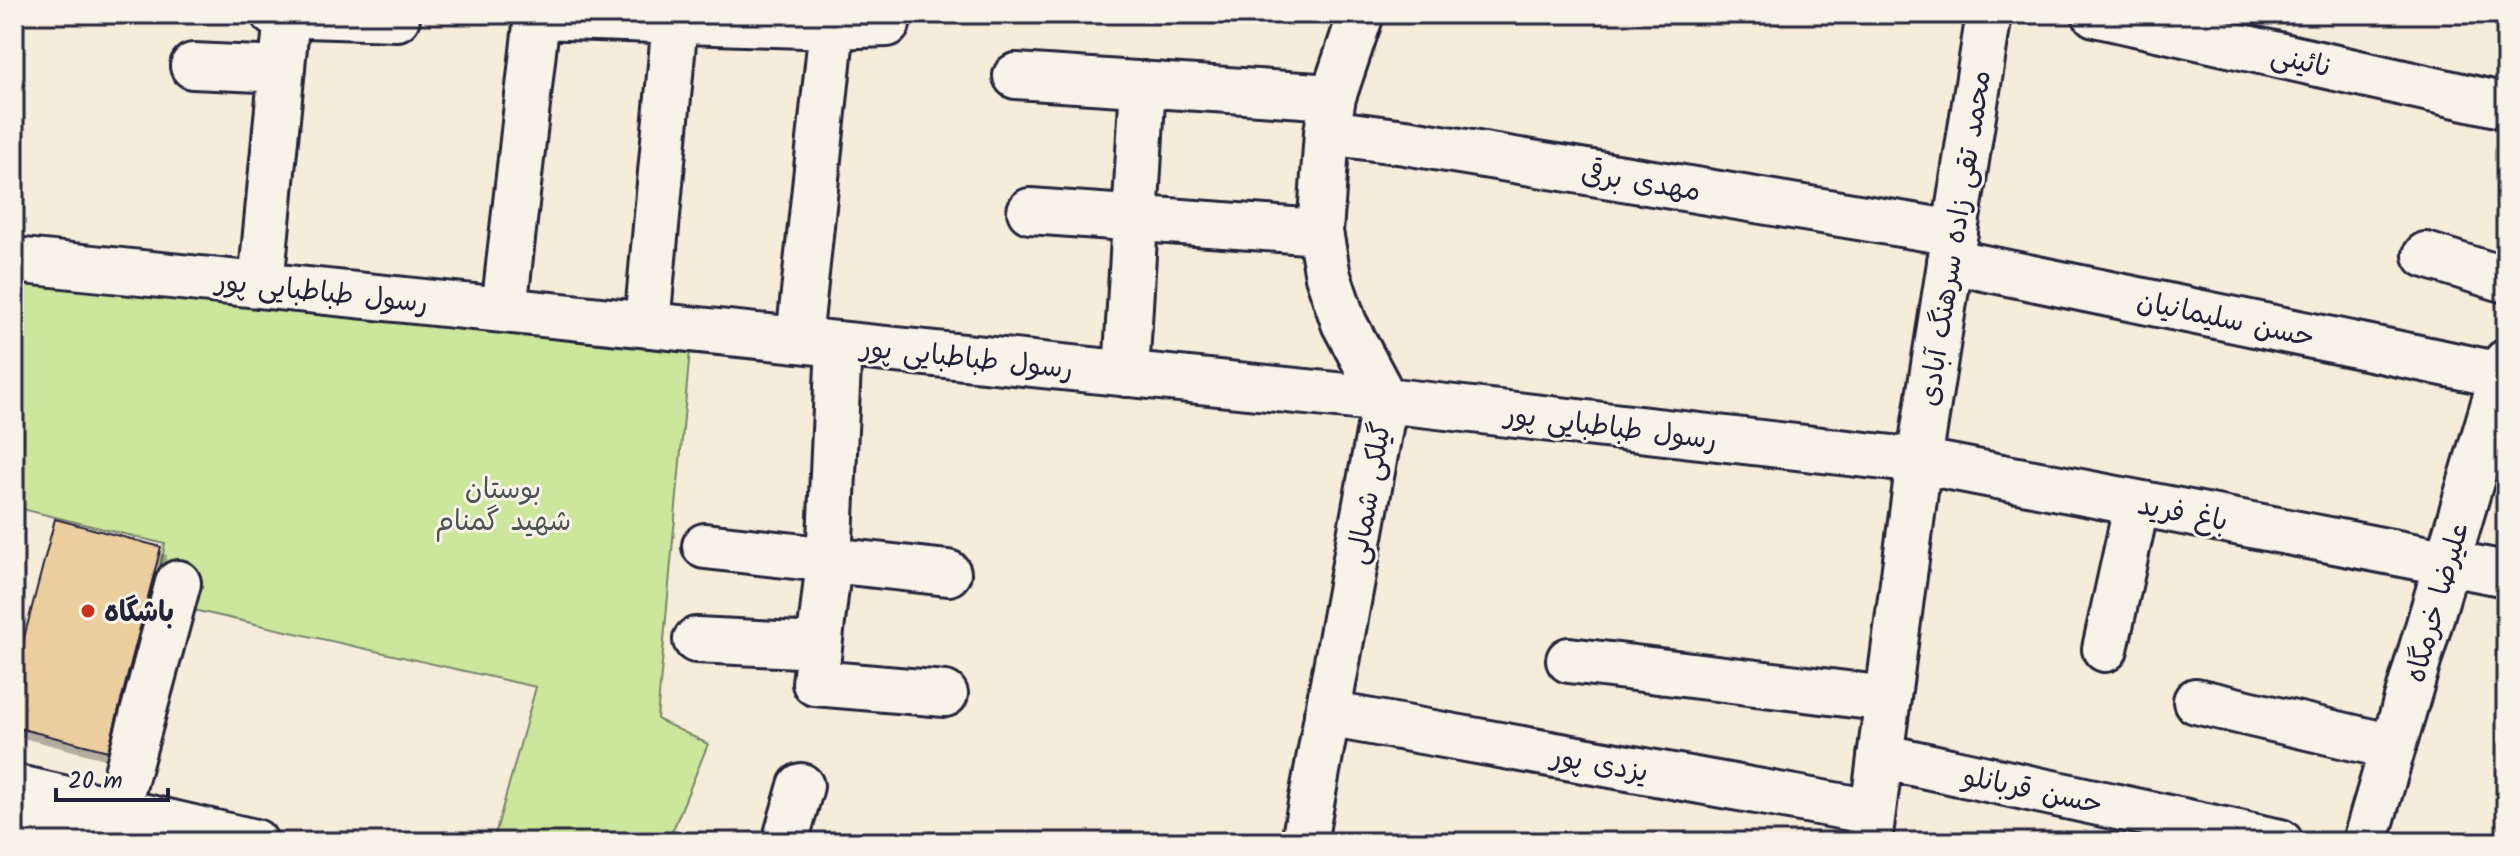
<svg xmlns="http://www.w3.org/2000/svg" width="2520" height="856" font-family="Kalam,'Playpen Sans Arabic',sans-serif">
	<style>
		.green { fill: #cce69c; stroke: #77846c; stroke-width: 2 }
		.building { fill: #ecce9f; stroke: #22223b; stroke-width: 2; filter: url(#shadow) }
		.lines { fill: none; stroke-linecap: round; stroke-linejoin: round }
		.minor-casing { stroke: #22223b; stroke-width: 50 }
		.primary-casing { stroke: #22223b; stroke-width: 50 }
		.minor { stroke: #f7f3e8; stroke-width: 44 }
		.primary { stroke: #f7f3e8; stroke-width: 44 }
		.poi-dot { fill: #c8321e; stroke: #f7f3e8; stroke-width: 3 }
		.labels { text-anchor: middle; stroke-width: 6; stroke-linejoin: round; paint-order: stroke }
		.street-label { font-size: 28px; fill: #22223b; stroke: #f7f3e8 }
		.park-label { font-size: 28px; fill: #4c5353; stroke: #f7f3e8 }
		.poi-label { font-size: 28px; font-weight: bold; fill: #22223b; stroke: #f7f3e8; text-anchor: start }
	</style>
	<defs>
		<filter id="shadow"><feDropShadow dx="5" dy="9" stdDeviation="0" flood-color="#0004"/></filter>
	</defs>
	<rect width="100%" height="100%" fill="#f5ecd9"/>
	<filter id="ink" filterUnits="userSpaceOnUse"><feTurbulence type="fractalNoise" baseFrequency=".0125" numOctaves="2"/><feDisplacementMap in="SourceGraphic" scale="16" xChannelSelector="R" yChannelSelector="G"/><feConvolveMatrix kernelMatrix="1 2 1 2 8 2 1 2 1" color-interpolation-filters="sRGB"/></filter>
	<g filter="url(#ink)">
		<path class="green" d="M14,284l676,66 -33,369 51,25 -40,98h-175l43,-155 -383,-86 12,-57 -151,-37z"/>
		<path class="building" d="M55,519l106,28 -53,204 -94,-24v-51z"/>
		<g class="lines">
			<defs>
				<path id="minor" d="M274,14l123,4
					M2095,14l411,92
					M193,66l89,4
					M1016,76l317,21
					M1327,132l78,10 550,91
					M1030,211l290,21
					M2426,255l80,25
					M14,260l1371,140 534,61 587,113
					M1950,261l556,115
					M261,285l26,-270
					M504,310l33,-294 295,10 55,-2
					M647,324l28,-303
					M799,340l33,-314
					M839,344l-10,217 -14,122 130,11
					M1126,374l17,-290
					M705,546l243,27
					M696,640l123,6
					M2105,649l32,-146
					M1569,660l318,39
					M2196,701l197,46
					M1327,714l546,98
					M1880,756l400,86
					M14,787l241,55
					M117,810l61,-227
					M785,842l16,-56
					M1304,842l81,-442 -41,-77 -16,-47 -8,-44 7,-100 6,-35 28,-83
					M1869,842l50,-381 70,-447
					M2365,842l141,-480"/>
				<path id="primary" d="M14,817l100,25"/>
			</defs>
			<use href="#minor" class="minor-casing"/>
			<use href="#primary" class="primary-casing"/>
			<use href="#minor" class="minor"/>
			<use href="#primary" class="primary"/>
		</g>
	</g>
	<circle class="poi-dot" cx="88" cy="611" r="8"/>
	<g class="labels">
		<g class="street-label">
			<text transform="translate(2301 60) rotate(13)" y="10">نائینی</text>
			<text transform="translate(1641 181) rotate(9)" y="10">مهدی برقی</text>
			<text transform="translate(1954 238) rotate(-81)" y="10">محمد تقی زاده سرهنگ آبادی</text>
			<text transform="translate(322 291) rotate(6)" y="10">رسول طباطبایی پور</text>
			<text transform="translate(2226 318) rotate(12)" y="10">حسن سلیمانیان</text>
			<text transform="translate(967 357) rotate(6)" y="10">رسول طباطبایی پور</text>
			<text transform="translate(1611 426) rotate(7)" y="10">رسول طباطبایی پور</text>
			<text transform="translate(1368 493) rotate(-80)" y="10">گيلکی شمالی</text>
			<text transform="translate(2183 512) rotate(11)" y="10">باغ فرید</text>
			<text transform="translate(2436 602) rotate(-74)" y="10">علیرضا خرمگاه</text>
			<text transform="translate(1600 763) rotate(10)" y="10">یزدی پور</text>
			<text transform="translate(2033 789) rotate(12)" y="10">حسن قربانلو</text>
		</g>
		<g class="park-label">
			<text x="503" y="498">بوستان<tspan x="503" dy="32">شهید گمنام</tspan></text>
		</g>
		<g class="poi-label">
			<text x="104" y="621">باشگاه</text>
		</g>
	</g>
	<rect width="2520" height="856" fill="none" stroke="#f7f3e8" stroke-width="48"/>
	<rect x="24" y="24" width="2472" height="808" fill="none" stroke="#22223b" stroke-width="3" filter="url(#ink)"/>
	<path d="M56 788v12h112v-12" fill="none" stroke="#22223b" stroke-width="4"/>
	<text x="68" y="788" font-size="24" fill="#22223b" stroke="#f7f3e8" stroke-width="6" paint-order="stroke">20 m</text>
</svg>
